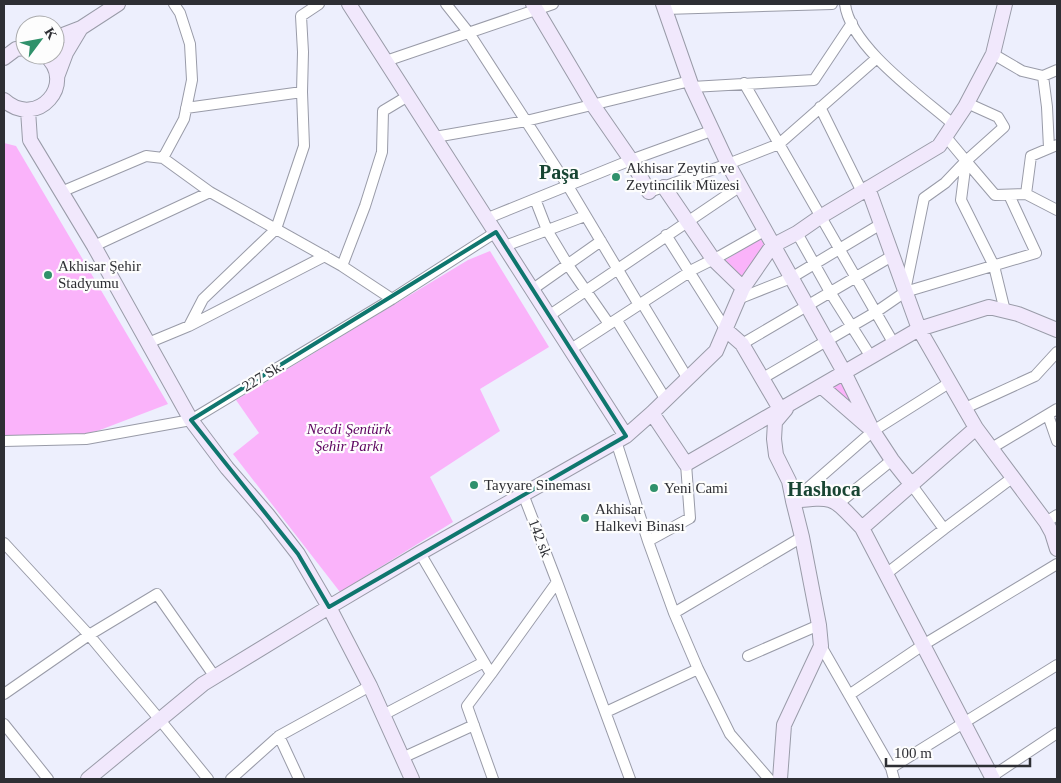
<svg xmlns="http://www.w3.org/2000/svg" width="1061" height="783" font-family="Georgia,serif">
	<style>
		.park { fill: #fab3fa }
		.lines { fill: none; stroke-linecap: round; stroke-linejoin: round }
		.street-casing { stroke: #999ba8; stroke-width: 12 }
		.secondary-casing { stroke: #999ba8; stroke-width: 16 }
		.street { stroke: #fff; stroke-width: 10 }
		.secondary { stroke: #f1e8fc; stroke-width: 14 }
		.marked { fill: none; stroke: #0f766e; stroke-width: 4; stroke-linejoin: round }
		.poi-dot { fill: #30916b; stroke: #fdfdfd; stroke-width: 2 }
		.labels { text-anchor: middle; stroke-width: 4.5; stroke-linejoin: round; paint-order: stroke }
		.poi-label { font-size: 15px; fill: #2e2f34; stroke: #fdfdfd; text-anchor: start }
		.street-label { font-size: 15px; fill: #2e2f34; stroke: #fdfdfd }
		.park-label { font-size: 15px; font-style: italic; fill: #5d0460; stroke: #fdfdfd }
		.district-label { font-size: 20px; font-weight: bold; fill: #184533; stroke: #fdfdfd }
	</style>
	<rect width="100%" height="100%" fill="#edeffd"/>
	<path class="park" d="M4,143l12,3 152,258 -68,26 -37,10 -59,-1z
		M760,238l6,10 -24,35 -21,-20z
		M490,251l59,96 -69,42 20,42 -70,46 23,45 -113,70 -107,-138 26,-21 -23,-33 232,-140z
		M840,379l22,36 -35,-29z"/>
	<g class="lines">
		<defs>
			<path id="street" d="M446,4l23,29 99,153 71,119
				M845,4c5,43 77,93 109,121
				M665,9l167,-5
				M993,54l29,17 21,5 14,-6
				M386,61l167,-57
				M1043,76l4,31 2,41
				M744,83l150,261
				M692,87l122,-7 38,-57
				M967,103l31,14 6,10 -38,34 -5,39 33,66 11,45
				M820,107l42,85
				M186,108l116,-16
				M435,137l91,-16 164,-40
				M946,137l20,24
				M163,158l21,-39 8,-39 -2,-36 -10,-31 -6,-9
				M61,192l85,-36 17,2 47,34 132,74 50,33
				M649,192l79,-28 51,-20 98,-86
				M1026,194l31,16
				M535,199l12,31 21,35 41,59
				M488,218l143,-58 80,-29
				M797,233l33,59 41,65
				M666,235l60,95
				M94,246l116,-54
				M505,246l80,-30
				M342,266l23,-60 17,-54 1,-41 25,-15
				M533,289l68,-48
				M905,291l19,-93 21,-15 21,-22 29,34 31,-1 5,-38 26,-11
				M738,299l53,-21 90,-54
				M642,303l46,76
				M550,315l189,-128
				M619,324l47,76
				M189,326l14,-27 73,-70 28,-83 -2,-54 1,-40 -2,-36 18,-12
				M148,343l41,-17 136,-70
				M742,344l150,-88
				M571,349l123,-80 26,-13 44,-25
				M763,378l113,-66 29,-20 131,-39 -27,-58
				M963,409l72,-33 22,-24
				M1048,415l9,26
				M4,441l82,-2 105,-19 201,-121 104,-67
				M616,441l32,100 26,72 24,56 32,65 39,45
				M990,449l67,-40
				M911,484l33,45 68,-51
				M523,494l34,88
				M793,501l80,-70 76,-48
				M839,503l53,-43
				M1046,522l11,-7
				M648,541l42,-23 -4,-54
				M4,543l85,92 71,85 48,59
				M420,553l71,121 66,-92 73,197
				M886,574l58,-45
				M674,613l128,-76
				M821,646l70,122 3,11
				M748,656l71,-31
				M491,674l-24,32 26,73
				M4,694l85,-59 68,-41 58,83
				M849,695l74,-50 134,-81
				M606,712l92,-43
				M383,715l101,-53
				M4,724l44,55
				M279,736l20,43
				M402,758l72,-33
				M891,768l166,-103
				M991,777l66,-44
				M231,779l48,-43 91,-50"/>
			<path id="secondary" d="M349,4l277,432
				M533,4l60,101 38,55 18,32
				M663,4l29,83 36,77 116,208 29,59 19,29 19,24
				M55,38l26,-10 37,-24
				M4,58l12,-9 9,-1
				M57,77l9,-24 15,-25
				M4,100c33,30 74,-17 41,-45
				M28,110l2,30 64,106 97,174 36,48 40,46 31,40 31,53 41,79 42,93
				M664,187l49,72 30,29
				M868,188l51,141 57,99 70,94 6,11 5,16
				M726,330l16,14 38,65
				M821,386l46,40
				M786,409l-11,13 -1,17 2,16 13,26 4,20c43,-5 39,-4 69,27l131,251
				M652,413l34,51 233,-135 70,-22 29,7 39,16
				M862,528l114,-100
				M88,779l115,-95 126,-77 91,-54 206,-117 26,-23 64,-62 27,-63 29,-42 25,-13 23,-16 119,-71 26,-39 28,-53 12,-50
				M780,779l4,-54 37,-79 -2,-21 -17,-88 -9,-36"/>
		</defs>
		<use href="#street" class="street-casing"/>
		<use href="#secondary" class="secondary-casing"/>
		<use href="#street" class="street"/>
		<use href="#secondary" class="secondary"/>
	</g>
	<path class="marked" d="M496,232l130,204 -297,171 -31,-53 -107,-134z"/>
	<g class="poi-dot">
		<circle cx="616" cy="177" r="5"/>
		<circle cx="48" cy="275" r="5"/>
		<circle cx="474" cy="485" r="5"/>
		<circle cx="654" cy="488" r="5"/>
		<circle cx="585" cy="518" r="5"/>
	</g>
	<g class="labels">
		<g class="poi-label">
			<text x="626" y="173">Akhisar Zeytin ve<tspan x="626" dy="17">Zeytincilik Müzesi</tspan></text>
			<text x="58" y="271">Akhisar Şehir<tspan x="58" dy="17">Stadyumu</tspan></text>
			<text x="484" y="490">Tayyare Sineması</text>
			<text x="664" y="493">Yeni Cami</text>
			<text x="595" y="514">Akhisar<tspan x="595" dy="17">Halkevi Binası</tspan></text>
		</g>
		<g class="street-label">
			<text transform="translate(263 376) rotate(-31)" y="5">227 Sk.</text>
			<text transform="translate(540 538) rotate(69)" y="5">142 sk</text>
		</g>
		<g class="park-label">
			<text x="349" y="434">Necdi Şentürk<tspan x="349" dy="17">Şehir Parkı</tspan></text>
		</g>
		<g class="district-label">
			<text x="559" y="179">Paşa</text>
			<text x="824" y="496">Hashoca</text>
		</g>
	</g>
	<rect width="1061" height="783" fill="none" stroke="#2e2f34" stroke-width="10"/>
	<g transform="translate(40 40) rotate(58)"><circle r="24" fill="#fdfdfd" stroke="#aaabad"/>
	<path d="M0-4L9 19L0 12L-9 19Z" fill="#30916b"/>
	<text y="-8" font-size="14" font-weight="bold" text-anchor="middle" fill="#2e2f34">K</text>
	</g>
	<path d="M886 758v8h144v-8" fill="none" stroke="#2e2f34" stroke-width="2.5"/>
	<text x="894" y="758" font-size="15" fill="#2e2f34" stroke="#fdfdfd" stroke-width="4" paint-order="stroke">100 m</text>
</svg>
